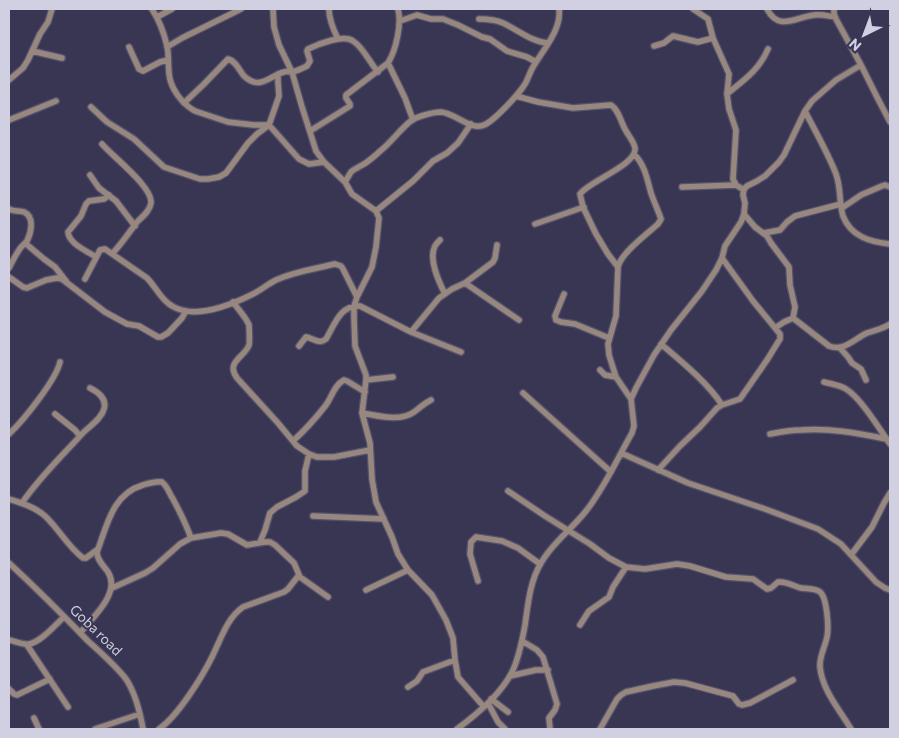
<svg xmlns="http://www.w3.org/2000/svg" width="899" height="738" font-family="Commissioner,sans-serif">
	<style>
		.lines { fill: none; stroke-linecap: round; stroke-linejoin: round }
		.minor-casing { stroke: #54526d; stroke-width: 8 }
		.minor { stroke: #97877e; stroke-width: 5.5 }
		.labels { text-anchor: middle; stroke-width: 4; stroke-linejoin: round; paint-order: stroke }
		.street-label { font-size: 14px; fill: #d1cfe2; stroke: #393653 }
	</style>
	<rect width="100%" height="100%" fill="#393653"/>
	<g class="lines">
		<defs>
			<path id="minor" d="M152,9c7,11 12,24 15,37 2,8 1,18 2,27 1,15 13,31 26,38l33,11 26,3h15l30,34 10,5 15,-2
				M273,9l1,18 5,18 13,27 10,35 14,44 8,11 21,20 7,12 24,17 3,7 -3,29 -4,20 -15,30 -3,9v12l1,28 11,29v5l-4,33 8,30 2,36 4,23 16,35 6,17 10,16 24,25 14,25 7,18 2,22 3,17 26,30
				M329,9c0,11 4,20 9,30
				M693,9l15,10 5,19 16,36 -2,20 2,15 7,21 -3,49 3,6 8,5
				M767,9c12,23 29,8 47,6 7,-1 14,1 21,2
				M834,9v5l2,5 25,46 16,32 13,25
				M157,17l15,-8
				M479,19c7,0 17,1 24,4 15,7 29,19 45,20
				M400,21l17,-6 14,4h12l15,6 24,12 8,2 17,12 20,6 9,5
				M654,46l10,-3 5,-4 4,-3 25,6 15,-4
				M129,47l10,22 4,2 17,-9 8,-2
				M167,47l15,-9 59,-29
				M32,51l30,7
				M388,63l17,35 8,22
				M9,80l14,-12 5,-8 12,-26 8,-12 4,-13
				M727,94c17,-14 32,-24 41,-45
				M516,96l22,6 35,6 38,-3c8,5 10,18 15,26 3,5 8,11 9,17 2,17 -46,33 -55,46l3,13 13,27 12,20 10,13 -2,49 -8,28 1,11 7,22 15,22
				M184,103l20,-19 24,-25c8,2 11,11 16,17 16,15 25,0 40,-4 3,-1 6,0 8,0 5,-1 11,-4 15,-6l3,-5 -3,-10 1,-2c10,-5 36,-15 45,-8 10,6 17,22 25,31
				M91,107l16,15 27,17 30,28 36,12h8l11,-2 7,-4 22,-30 9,-9 12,-9 10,-29 -1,-14v-8
				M805,111c10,20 23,42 31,63 5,13 3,29 7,42 8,21 28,26 47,28
				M9,120l47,-19
				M310,131l40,-25v-2l-4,-6v-3l42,-32c8,-13 14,-39 10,-54
				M102,144c10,12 51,43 49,59 -1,8 -9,14 -14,19 -8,11 -15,21 -24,31
				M90,175l9,13 17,13 19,25
				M345,182c2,-3 4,-7 6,-10 4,-4 11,-6 16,-10 4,-3 8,-6 12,-10 12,-9 21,-23 33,-32 7,-4 22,-8 29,-8 14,1 30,19 43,13 10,-4 35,-31 41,-41 3,-5 5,-12 8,-17 10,-17 29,-38 26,-58
				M682,187l54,-2
				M842,208l19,-13 21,-9 3,-1 5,2
				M9,209c5,3 10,1 15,3 11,5 7,21 3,29 -3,4 -6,5 -8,9 -4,6 -7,12 -10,18
				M376,211l37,-30 20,-20 14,-8 11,-10 13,-19
				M744,214l11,13 12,9 4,7 18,24 1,18 5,22 -2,11
				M535,224l49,-17
				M764,233l16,-3 7,-8 8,-6 46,-12
				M440,240c-1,1 -4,4 -5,6 -7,13 4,36 10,48
				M25,243l19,16 11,8 11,14
				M96,257c-9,-6 -27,-13 -28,-25l13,-16 5,-12 3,-3 15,-2 5,-4
				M618,267c3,-14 29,-33 40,-43l3,-5c-3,-9 -7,-17 -10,-26 -4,-14 -6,-28 -17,-39
				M9,277l14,10 4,1 19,-8 11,-2 5,1 43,33 22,12 12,2 19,11h3l7,-4 14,-15 4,-7
				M85,279l13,-25 2,-4 5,-1 42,29c9,9 14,22 25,28 23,14 59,-1 81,-12 8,-4 15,-10 23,-14 13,-6 27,-9 41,-12 6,-1 12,-3 18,-4l6,2 2,3 14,28
				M465,283l54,37
				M564,294l-9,22 1,4 5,2 14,2 34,14
				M233,302c5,7 13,15 16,23 0,3 1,17 0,20 -4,12 -24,17 -12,33l41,45 19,23 12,8 8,3h17l36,-7
				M775,328l9,-6 9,-4 36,28c15,6 25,-7 38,-13 8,-3 16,-4 23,-9
				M411,332l50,20
				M661,344c20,17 47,39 61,61
				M299,346l7,-9c7,1 13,8 20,2 9,-15 14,-34 34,-33l51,26 28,-34 13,-9 13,-6 28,-21 2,-4 2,-13
				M840,348l8,9 4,6 9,6 5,11
				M600,370l5,5 11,2
				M366,380l27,-3
				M824,382c7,2 16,3 22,7 15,9 34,41 44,55
				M523,393l88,79
				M362,413c17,3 38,9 52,-1 7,-5 9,-8 17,-12
				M55,414l20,16 5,6
				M9,434c14,-13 47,-54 51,-72
				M770,434c10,-2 21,-4 31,-4 29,-2 57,3 85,9
				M293,441c12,-11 23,-23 33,-36 6,-8 8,-20 18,-25l3,1 18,11
				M621,453l67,30 77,26 53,20 23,15 35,38 9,6 5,2
				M658,470l22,-24 20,-19 17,-19 5,-3 18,-6 27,-39 13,-21v-5l-27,-33 -31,-43
				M508,491l37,25 45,28 19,14 17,9 19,2 32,-5 13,2 36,11 27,2 14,10 4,-1 7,-6c9,-1 15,4 23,6 6,1 14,0 19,4 7,5 9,36 7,45 -2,10 -8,20 -7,30 2,23 20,43 31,62
				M9,499c12,4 26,8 36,17 14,13 23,31 38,42h3l12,-9
				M22,503c17,-25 39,-46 59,-68 7,-8 20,-15 23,-26 3,-10 -6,-17 -14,-21
				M313,516l71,3
				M260,542l5,-12 5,-17 7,-6 19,-10 9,-6v-20l4,-17
				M851,555l21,-28 12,-24 6,-10
				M9,563c27,25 53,51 79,78 13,12 27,24 38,38 10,15 14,33 17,50
				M478,581l-8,-27 1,-12 5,-5 26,4 16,7 22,16
				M112,588l33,-15 8,-5 27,-24 11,-6 30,-5 7,1 19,11 18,-3h5l5,3 19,18 6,14 28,20
				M366,590l42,-20
				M580,625l9,-14 20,-14 4,-10 13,-20
				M80,633c13,-16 41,-40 28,-61 -5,-7 -11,-12 -11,-20 10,-26 15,-58 46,-67 7,-2 13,-4 19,-3 6,5 7,11 11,17 7,13 13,25 18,39
				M9,640c6,1 14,5 20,4 12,-2 26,-19 35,-27
				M522,641l15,9 6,7 14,47 -2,6 -6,8 1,11
				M27,645l41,62
				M510,676l26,-6h12
				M408,687l9,-6 6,-9 32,-12
				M9,689l5,5 3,1 33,-16
				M491,699l17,13
				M488,703l10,19 7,7
				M34,718l5,11
				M95,729l45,-15
				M159,729c19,-13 43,-52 53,-72 9,-18 15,-39 31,-50l41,-15 4,-3 11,-14
				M457,729c19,-14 44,-35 55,-57 7,-14 10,-31 13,-47 3,-21 5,-44 16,-62 11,-20 31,-34 45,-52 19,-24 31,-52 46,-78l2,-7 -3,-27 5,-11 18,-33 17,-25 31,-39 14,-21 6,-12 3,-12 16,-24 3,-8 1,-11 -2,-8 1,-6 3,-3 10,-5 8,-5 14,-14 5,-7 21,-44 7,-10 24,-21 25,-15
				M600,729l17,-30 4,-4 5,-3 27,-6 21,-4 11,1 48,13 6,8 3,1 8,-2 43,-23"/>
		</defs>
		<use href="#minor" class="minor-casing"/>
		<use href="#minor" class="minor"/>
	</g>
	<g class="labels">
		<g class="street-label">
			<text transform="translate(96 630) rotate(44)" y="5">Goba road</text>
		</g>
	</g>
	<rect width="899" height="738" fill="none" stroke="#d1cfe2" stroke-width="20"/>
	<g transform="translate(864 35) rotate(222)" stroke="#393653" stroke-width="4" paint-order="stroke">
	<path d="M0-4L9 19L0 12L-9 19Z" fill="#d1cfe2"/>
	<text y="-8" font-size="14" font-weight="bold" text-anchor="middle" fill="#d1cfe2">N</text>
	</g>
</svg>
